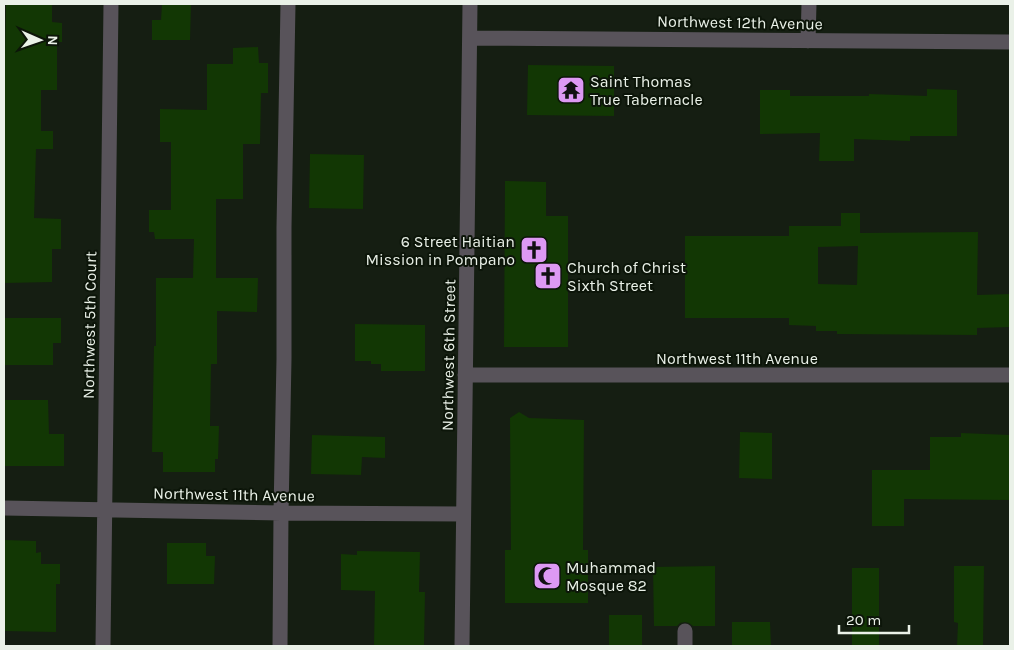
<svg xmlns="http://www.w3.org/2000/svg" width="1014" height="650" font-family="Karla,sans-serif">
	<style>
		.building { fill: #123704; fill-rule: evenodd }
		.lines { fill: none; stroke-linecap: round; stroke-linejoin: round }
		.minor { stroke: #58535a; stroke-width: 15 }
		.labels { text-anchor: middle; stroke-width: 4; stroke-linejoin: round; paint-order: stroke }
		.street-label { font-size: 16px; fill: #eaf1e8; stroke: #0c1509 }
		.poi-label { font-size: 16px; fill: #eaf1e8; stroke: #0c1509; text-anchor: start }
	</style>
	<rect width="100%" height="100%" fill="#151e12"/>
	<path class="building" d="M6,4h46v18l10,1v19h-5v48h-16v41h12v18h-17l-2,69 27,1v30h-9v33l-48,1v-229h1z
		M162,4h29l-1,36h-38v-20h9z
		M258,47l1,16h9v30h-7l-1,51h-17v55h-27v79h42l-1,34 -40,-1v53h-6l-1,62h9l-1,33h-3v13h-52v-20h-11l2,-106h2v-68h37l1,-39h-39l-1,-7h-5v-22h22v-68h-11v-33l47,1v-46h26v-16z
		M528,65l86,1v50l-87,-1z
		M927,89l30,1v46h-47v5l-56,-2v22h-35l1,-28 -60,1v-44h30v6h79v-2l58,2z
		M310,154l54,1 -1,54 -54,-1z
		M505,181l41,1v34h22v131h-64z
		M841,213h19v20l118,-1 -1,63 33,-1v33l-33,1v7l-140,-1v-3h-21v-5l-27,-1v-7h-104v-82h104v-10h52zM858,246l-1,39 -39,-1v-37z
		M4,318h57v25h-8v22h-49z
		M355,324l70,1v46h-44v-7h-10v-3h-16z
		M4,400h44l1,34h15v32h-60z
		M519,412l10,6 55,2 -1,130h5v53h-83v-53h6l-1,-132z
		M740,432l32,1v46l-33,-1z
		M961,433l49,2v65l-106,-1v27h-32v-56h58v-33h31z
		M312,435l73,2v21l-23,-1 -1,18 -50,-1z
		M4,540l32,1v12l5,-1v12h19v20h-4v48l-52,-1z
		M167,543h39v13h9l-1,28h-47z
		M357,551l63,1 -1,40h6l-1,54h-50l1,-55 -34,-1v-36l16,1z
		M715,566v60h-22l-4,-3 -4,-1 -5,1 -3,3h-23l-1,-59z
		M954,566h30l-1,80h-26l1,-23 -4,-1z
		M852,568h27v78h-27z
		M609,615h33v31h-33z
		M732,622h38l1,24h-39z"/>
	<g class="lines">
		<path class="minor" d="M470,38l540,4
			M808,41l1,-37
			M465,375h545
			M4,508l277,5 182,1
			M103,646l8,-642
			M280,646l1,-133 3,-154v-132l4,-223
			M462,646l8,-642
			M685,646v-15"/>
	</g>
	<defs>
		<symbol id="temple-square" viewBox="-11 -11 22 22"><rect x="-9" y="-9" width="18" height="18" rx="4" fill="#dd99f3" stroke="#0c1509"/><path d="M0-6L5-2H3V0L6.5 2.5H4V6H1.5V3h-3V6H-4V2.5H-6.5L-3 0V-2H-5Z" fill="#111"/></symbol>
		<symbol id="church-square" viewBox="-11 -11 22 22"><rect x="-9" y="-9" width="18" height="18" rx="4" fill="#dd99f3" stroke="#0c1509"/><path d="M-1.2-6h2.4v3.5h3.3v2.4h-3.3V6h-2.4V-.1h-3.3v-2.4h3.3Z" fill="#111"/></symbol>
		<symbol id="mosque-square" viewBox="-11 -11 22 22"><rect x="-9" y="-9" width="18" height="18" rx="4" fill="#dd99f3" stroke="#0c1509"/><path d="M3.5-4.9A6 6 0 1 0 3.5 4.9A5 5 0 1 1 3.5-4.9Z" fill="#111"/></symbol>
	</defs>
	<g fill-rule="evenodd">
		<use href="#temple-square" x="555" y="74" width="32" height="32"/>
		<use href="#church-square" x="518" y="234" width="32" height="32"/>
		<use href="#church-square" x="532" y="260" width="32" height="32"/>
		<use href="#mosque-square" x="531" y="560" width="32" height="32"/>
	</g>
	<g class="labels">
		<g class="street-label">
			<text transform="translate(740 22) rotate(1)" y="6">Northwest 12th Avenue</text>
			<text transform="translate(89 325) rotate(-89)" y="6">Northwest 5th Court</text>
			<text transform="translate(448 355) rotate(-89)" y="6">Northwest 6th Street</text>
			<text x="737" y="364">Northwest 11th Avenue</text>
			<text transform="translate(234 494) rotate(1)" y="6">Northwest 11th Avenue</text>
		</g>
		<g class="poi-label">
			<text x="590" y="87">Saint Thomas<tspan x="590" dy="18">True Tabernacle</tspan></text>
			<text x="515" y="247" text-anchor="end">6 Street Haitian<tspan x="515" dy="18">Mission in Pompano</tspan></text>
			<text x="567" y="273">Church of Christ<tspan x="567" dy="18">Sixth Street</tspan></text>
			<text x="566" y="573">Muhammad<tspan x="566" dy="18">Mosque 82</tspan></text>
		</g>
	</g>
	<rect width="1014" height="650" fill="none" stroke="#eaf1e8" stroke-width="10"/>
	<g transform="translate(40 40) rotate(92)" stroke="#0c1509" stroke-width="4" paint-order="stroke">
	<path d="M0-4L9 19L0 12L-9 19Z" fill="#eaf1e8"/>
	<text y="-8" font-size="14" font-weight="bold" text-anchor="middle" fill="#eaf1e8">N</text>
	</g>
	<path d="M839 625v8h70v-8" fill="none" stroke="#eaf1e8" stroke-width="2.5"/>
	<text x="846" y="625" font-size="15" fill="#eaf1e8" stroke="#0c1509" stroke-width="4" paint-order="stroke">20 m</text>
</svg>
